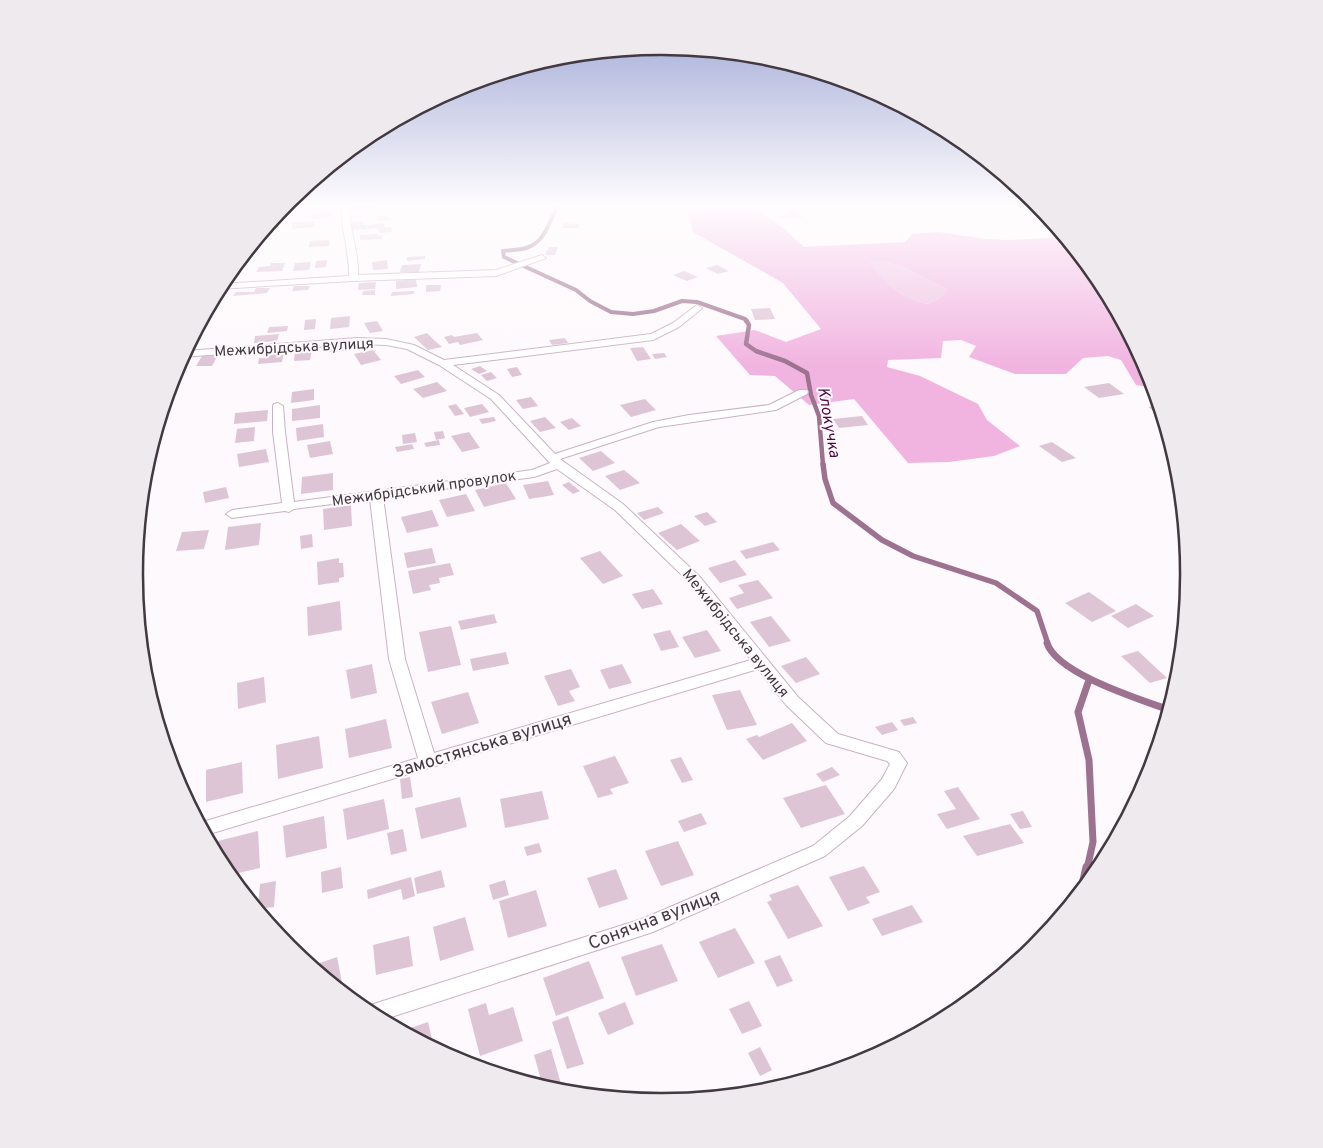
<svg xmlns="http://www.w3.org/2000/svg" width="1323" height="1148" font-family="Overpass,sans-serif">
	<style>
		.green { fill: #f0c0e2 }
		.forest { fill: #f1b4e0; fill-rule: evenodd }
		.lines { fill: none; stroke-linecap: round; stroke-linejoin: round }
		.stream-far4 { stroke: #9d7291; stroke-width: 4 }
		.stream-far3 { stroke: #9d7291; stroke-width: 4.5 }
		.stream-far2 { stroke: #9d7291; stroke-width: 5.5 }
		.stream-far1 { stroke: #9d7291; stroke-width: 7 }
		.stream { stroke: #9d7291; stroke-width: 9 }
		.building { fill: #dec5d6 }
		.street-casing { stroke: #cbb2c3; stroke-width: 2 }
		.street { fill: #fff; fill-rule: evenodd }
		.labels { text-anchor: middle; stroke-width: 4; stroke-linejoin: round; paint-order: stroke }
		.street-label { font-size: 15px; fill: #433940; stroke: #fef9fc }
		.water-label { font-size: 16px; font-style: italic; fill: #4f0842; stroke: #fef9fc }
		.near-street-label { font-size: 18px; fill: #433940; stroke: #fef9fc }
		.rim { fill: none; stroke: #433940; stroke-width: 2.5 }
	</style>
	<rect width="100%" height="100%" fill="#fef9fc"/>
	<path class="green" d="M883,261l18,5 46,23 -7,9 -13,6c-32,-9 -38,-17 -59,-41z"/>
	<path class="forest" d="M686,205h66l32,24 20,18 101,-5 7,-8 27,-2 47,7 24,1 54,-3 36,44 49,91 5,16 -18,-3 -15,-25 -13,-4 -25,2 -17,16h-51l-46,-17 7,-11 -15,-6 -18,1 -2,17 -53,2 -1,7 33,9 58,28 9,16 33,26 -26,10 -45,6 -41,1 -54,-64 -45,6 -34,-29 -25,-1 -34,-39 39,-6 31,12 35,-13 -38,-46 -90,-51zM883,261l18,5 46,23 -7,9 -13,6c-32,-9 -37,-17 -58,-41z"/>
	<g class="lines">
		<path class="stream-far4" d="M558,205c-8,15 -13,38 -32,43 -7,2 -15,2 -23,3l1,6 72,33 14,11 21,11 22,2 21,-3 28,-10 15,1 48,17 1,2"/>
		<path class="stream-far3" d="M746,320l3,5 -3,19 10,7 29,10 22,12 4,22 8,21 4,49"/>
		<path class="stream-far2" d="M823,464l2,15 8,24 49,37 31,16 83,27 41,28 11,33"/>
		<path class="stream-far1" d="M1047,643c10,31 93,56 122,67
			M1087,869l6,-27 -4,-82 -11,-48 11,-32"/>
		<path class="stream" d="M1082,889l5,-22"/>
	</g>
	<path class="building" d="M352,205h30v2l-29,3z
		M794,211l9,7h-21l-4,-2 11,-2 -3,-2z
		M327,212l4,1v4l-18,2v-2h-3v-3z
		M387,215l3,5 -12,1 -3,-4z
		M315,221v6l-23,2v-6z
		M363,221v4h4v4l-15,1v-8z
		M384,223l1,4 -17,2 -1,-4z
		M564,223l16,1 -2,4h-16z
		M391,227l1,5 -13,1 -1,-5z
		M377,234l1,2h4v3l-22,1v-5z
		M330,240l-1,6 -20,1 1,-6z
		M549,247h9l-3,8h-10z
		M425,256v3l-18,2v-4z
		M327,260l-1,7 -11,1 1,-7z
		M387,260l1,9 -15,1 -1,-8z
		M311,262l-2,8 -16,1 2,-8z
		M271,263h14l-3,8 -26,1 3,-5 11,-1z
		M421,264l-2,8h-19l2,-7z
		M717,265l12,6 -11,3 -12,-6z
		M684,271l14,6 -11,4 -14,-6z
		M416,279l1,8 -21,2v-8z
		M376,282l-1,7 -17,1 1,-7z
		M426,285h15l-1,6 -14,1z
		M294,286h16l-2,4 -16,1z
		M256,288h14l-3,5 -34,3 3,-4h18z
		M375,290v5h-13l1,-4z
		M414,291v3l-23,2 1,-4z
		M770,308l5,11 -20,1 -4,-11z
		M350,316l-1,11 -19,2 1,-11z
		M316,319l-1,10 -11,1 1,-10z
		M377,321l6,10 -13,2 -6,-10z
		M288,326l-1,5 -20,2 2,-6z
		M427,333l7,7 8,7 -14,3 -14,-13z
		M477,333l6,7 -23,5 -2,-3 -9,2 -5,-7 8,-2 2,2z
		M279,334l-2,7 -23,2 1,-7z
		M565,338l3,5 -16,2 -3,-5z
		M345,344v7l-17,1v-6z
		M643,347l8,12 -14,2 -7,-13z
		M312,349l-2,11 -16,1 1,-11z
		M373,350l8,10 -20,5 -7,-11z
		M274,351h10l-2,11 -24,2 1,-6h7l-2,-1 10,-3z
		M664,353l3,4 -12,2 -3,-5z
		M218,355l-6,11h-16l6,-10z
		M480,366l7,5 -8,3 -8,-5z
		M517,367l5,8 -10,2 -5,-8z
		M418,370l7,7 -24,7 -7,-8z
		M491,372l6,6 -10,3 -6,-6z
		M437,382l10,9 -24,7 -10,-9z
		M1109,383l15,11 -25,4 -15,-11z
		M314,389v11l-23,3 1,-11z
		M531,397l7,9 -15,3 -7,-9z
		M645,399l11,11 -25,7 -11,-12z
		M456,404l8,10 -9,2 -7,-10z
		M482,404l7,8 -19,5 -6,-9z
		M320,405v13l-28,3v-12z
		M1159,405l4,12 -15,-10z
		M268,410l-1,11 -33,3 1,-11z
		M862,416l6,9 -29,3 -6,-9z
		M494,417l2,4 -14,3 -3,-5z
		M545,417l11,11 -16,4 -10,-11z
		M572,418l9,8 -12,4 -9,-8z
		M323,424l1,13 -27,4 -1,-13z
		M255,427l-1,14 -19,2 2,-14z
		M443,431l2,7 -9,2 -2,-8z
		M469,432l11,16 -18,4 -11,-16z
		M415,433l2,9 -14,2 -1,-9z
		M439,440l1,5 -14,2 -2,-4z
		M330,441l3,13 -23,4 -3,-13z
		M1052,442l24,16 -14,4 -23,-16z
		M412,444l2,5 -17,3 -2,-5z
		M266,449l3,13 -30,5 -2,-13z
		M601,451l14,12 -22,8 -14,-13z
		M624,470l16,13 -20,7 -15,-14z
		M333,473v17l-32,4 1,-17z
		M548,481l6,14 -25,4 -6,-14z
		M569,482l11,9 -7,3 -11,-9z
		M506,483l10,16 -32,8 -9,-17z
		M226,487l3,11 -24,5 -2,-11z
		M466,494l9,17 -28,6 -8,-17z
		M351,505l1,21 -28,4 -1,-21z
		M658,507l6,6 -20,7 -7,-7z
		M432,510l7,16 -32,7 -6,-16z
		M707,512l10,10 -12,4 -11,-10z
		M261,523l-2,22 -34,5 3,-23z
		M681,524l19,17 -23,9 -19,-17z
		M209,530l-5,19 -28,2 6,-19z
		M312,534l1,13 -12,2 -1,-13z
		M773,542l7,8 -34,9 -6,-8z
		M432,548l4,15 -29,5 -3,-15z
		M600,551l23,25 -20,8 -23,-26z
		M339,558v5h4l1,14 -5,1v4l-21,3 -1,-23z
		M735,560l12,15 -27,8 -12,-15z
		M450,563l4,12 -15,3 1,5 -11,2 2,5 -18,4 -5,-23z
		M758,580l15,18 -36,11 -8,-11 15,-5 -6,-8z
		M653,589l10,15 -21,5 -10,-15z
		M1089,592l27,19 -24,11 -27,-19z
		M340,601l2,29 -34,6 -1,-29z
		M1136,604l18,12 -26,12 -17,-12z
		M494,614l3,9 -36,7 -3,-9z
		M771,616l20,25 -22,6 -19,-25z
		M451,626l10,39 -33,7 -9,-40z
		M670,630l9,17 -18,4 -8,-17z
		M707,630l14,21 -26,7 -13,-21z
		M1138,651l29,27 -17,5 -29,-27z
		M506,652l3,12 -36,7 -3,-12z
		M806,657l14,17 -24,9 -15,-17z
		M372,664l5,29 -26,6 -5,-29z
		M622,664l10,19 -23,6 -9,-19z
		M571,669l9,18 -11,4 6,10 -17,5 -14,-30z
		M264,677l2,25 -28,7 -1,-26z
		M740,690l17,35 -30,5 -15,-35z
		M155,692l2,24 -1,1 -7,-23z
		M468,692l11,31 -37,11 -11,-32z
		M913,717l4,6 -13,3 -4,-6z
		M386,719l6,29 -43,10 -4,-29z
		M892,722l6,8 -16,5 -7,-8z
		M792,723l15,18 -44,19 -17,-21 11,-4 2,2z
		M319,736l4,32 -45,11 -2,-34z
		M615,756l14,27 -19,6 3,5 -15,4 -15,-32z
		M681,757l12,23 -11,3 -12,-23z
		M242,762l1,31 -37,9v-32z
		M832,767l8,8 -17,7 -7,-8z
		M410,777l3,20 -11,2 -2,-20z
		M826,785l19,29 -44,14 -18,-30z
		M958,787l22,32 -33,10 -10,-15 19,-5 -12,-18z
		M542,791l7,28 -44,9 -5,-29z
		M460,797l7,30 -46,12 -6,-31z
		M384,799l5,30 -42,11 -4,-31z
		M1023,811l9,16 -12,2 -10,-15z
		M701,813l6,11 -23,8 -6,-11z
		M324,816l3,32 -41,10 -3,-32z
		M1010,824l14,19 -47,13 -14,-20z
		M403,829l4,22 -16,4 -4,-22z
		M258,831l2,37 -31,7 -10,-15 -1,-19z
		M678,841l16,34 -33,11 -16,-35z
		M539,843l3,9 -15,4 -3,-9z
		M864,866l16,26 -14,5 4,6 -22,8 -19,-34z
		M341,867l2,21 -21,5 -1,-21z
		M616,869l12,30 -29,9 -12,-30z
		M441,870l4,17 -28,7 -3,-16z
		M411,877l4,19 -12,4 -2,-11 -33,10 -1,-9z
		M505,880l4,15 -16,5 -4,-15z
		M276,881l-2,26 -16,2 2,-25z
		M798,885l25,41 -35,13 -21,-37 5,-2 -3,-5z
		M536,890l11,36 -39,12 -9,-37z
		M912,905l11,17 -41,14 -10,-17z
		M465,917l9,33 -34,11 -7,-34z
		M735,928l20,35 -37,15 -19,-36z
		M409,936l4,30 -37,9 -3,-30z
		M662,944l16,37 -42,15 -15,-39z
		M780,955l13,26 -16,6 -13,-26z
		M337,957l7,36 -33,-27z
		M589,961l15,37 -48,18 -13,-38z
		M749,1001l13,25 -20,8 -13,-25z
		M625,1002l9,22 -26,11 -10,-22z
		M486,1003l3,12 24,-8 10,34 -43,15 -12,-47z
		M568,1016l16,48 -17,5 -15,-47z
		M428,1022l6,26 -32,-17z
		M760,1047l12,23 -12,6 -12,-23z
		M551,1049l10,35 -12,5 -6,-2 -9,-32z"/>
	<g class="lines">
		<defs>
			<path id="street" d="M342,205h8c-2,25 9,45 8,70l138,-5 40,-13 6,-2 4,3 -50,18 -143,5 -135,8 3,-5 128,-8c1,-25 -9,-46 -7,-71z
				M697,305l5,3 -2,2 -21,17 -26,13 -200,25 46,30 56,59 98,-32 36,-7 80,-10 30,-15h8l1,2 -1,2 -31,16 -117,17 -99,32 63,45 77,73 98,120 40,37 61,18 8,11 -13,26 -32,37 -37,30 -172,76 -271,88 -14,-7 -4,-6 278,-88 171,-73 37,-30 32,-37 8,-15 -3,-3 -61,-18 -40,-38 -28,-36 -552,166 -7,-12 219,-65 -29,-99 -19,-160 -76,10 -5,3 -4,-1 -53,7 -6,-4 6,-4 50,-7 -9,-71v-26l1,-2 4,-1 5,3 2,26 9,70 238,-32 18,-7 -59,-64 -52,-34 -32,-16 -21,-4 -29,-1 -175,13 3,-6 172,-13 29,1 28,6 30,15 207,-26 22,-11zM557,469l58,41 75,73 61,77 -317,93 -29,-94 -22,-162 151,-20z"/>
		</defs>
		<use href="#street" class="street-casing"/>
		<use href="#street" class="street"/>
	</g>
	<linearGradient id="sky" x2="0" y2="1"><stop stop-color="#99a3d3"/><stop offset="0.56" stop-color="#fffcfe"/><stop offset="1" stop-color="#fffcfe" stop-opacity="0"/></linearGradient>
	<rect width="1323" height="366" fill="url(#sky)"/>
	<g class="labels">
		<g class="street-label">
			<text transform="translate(294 347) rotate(-3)" y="5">Межибрідська вулиця</text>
			<text transform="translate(424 488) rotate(-8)" y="5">Межибрідський провулок</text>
			<text transform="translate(736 633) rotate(51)" y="5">Межибрідська вулиця</text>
		</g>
		<g class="water-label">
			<text transform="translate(830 422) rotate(80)" y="6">Клокучка</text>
		</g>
		<g class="near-street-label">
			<text transform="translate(482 745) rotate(-17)" y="6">Замостянська вулиця</text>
			<text transform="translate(654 919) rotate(-21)" y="6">Сонячна вулиця</text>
		</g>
	</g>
	<path d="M0 0H1323V1148H0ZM661 55H662A518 518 0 0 1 1180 573V575A518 518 0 0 1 662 1093H661A518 518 0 0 1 143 575V573A518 518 0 0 1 661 55Z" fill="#efeaed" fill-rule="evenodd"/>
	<path class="rim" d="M661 55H662A518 518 0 0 1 1180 573V575A518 518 0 0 1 662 1093H661A518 518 0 0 1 143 575V573A518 518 0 0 1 661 55Z"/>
</svg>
